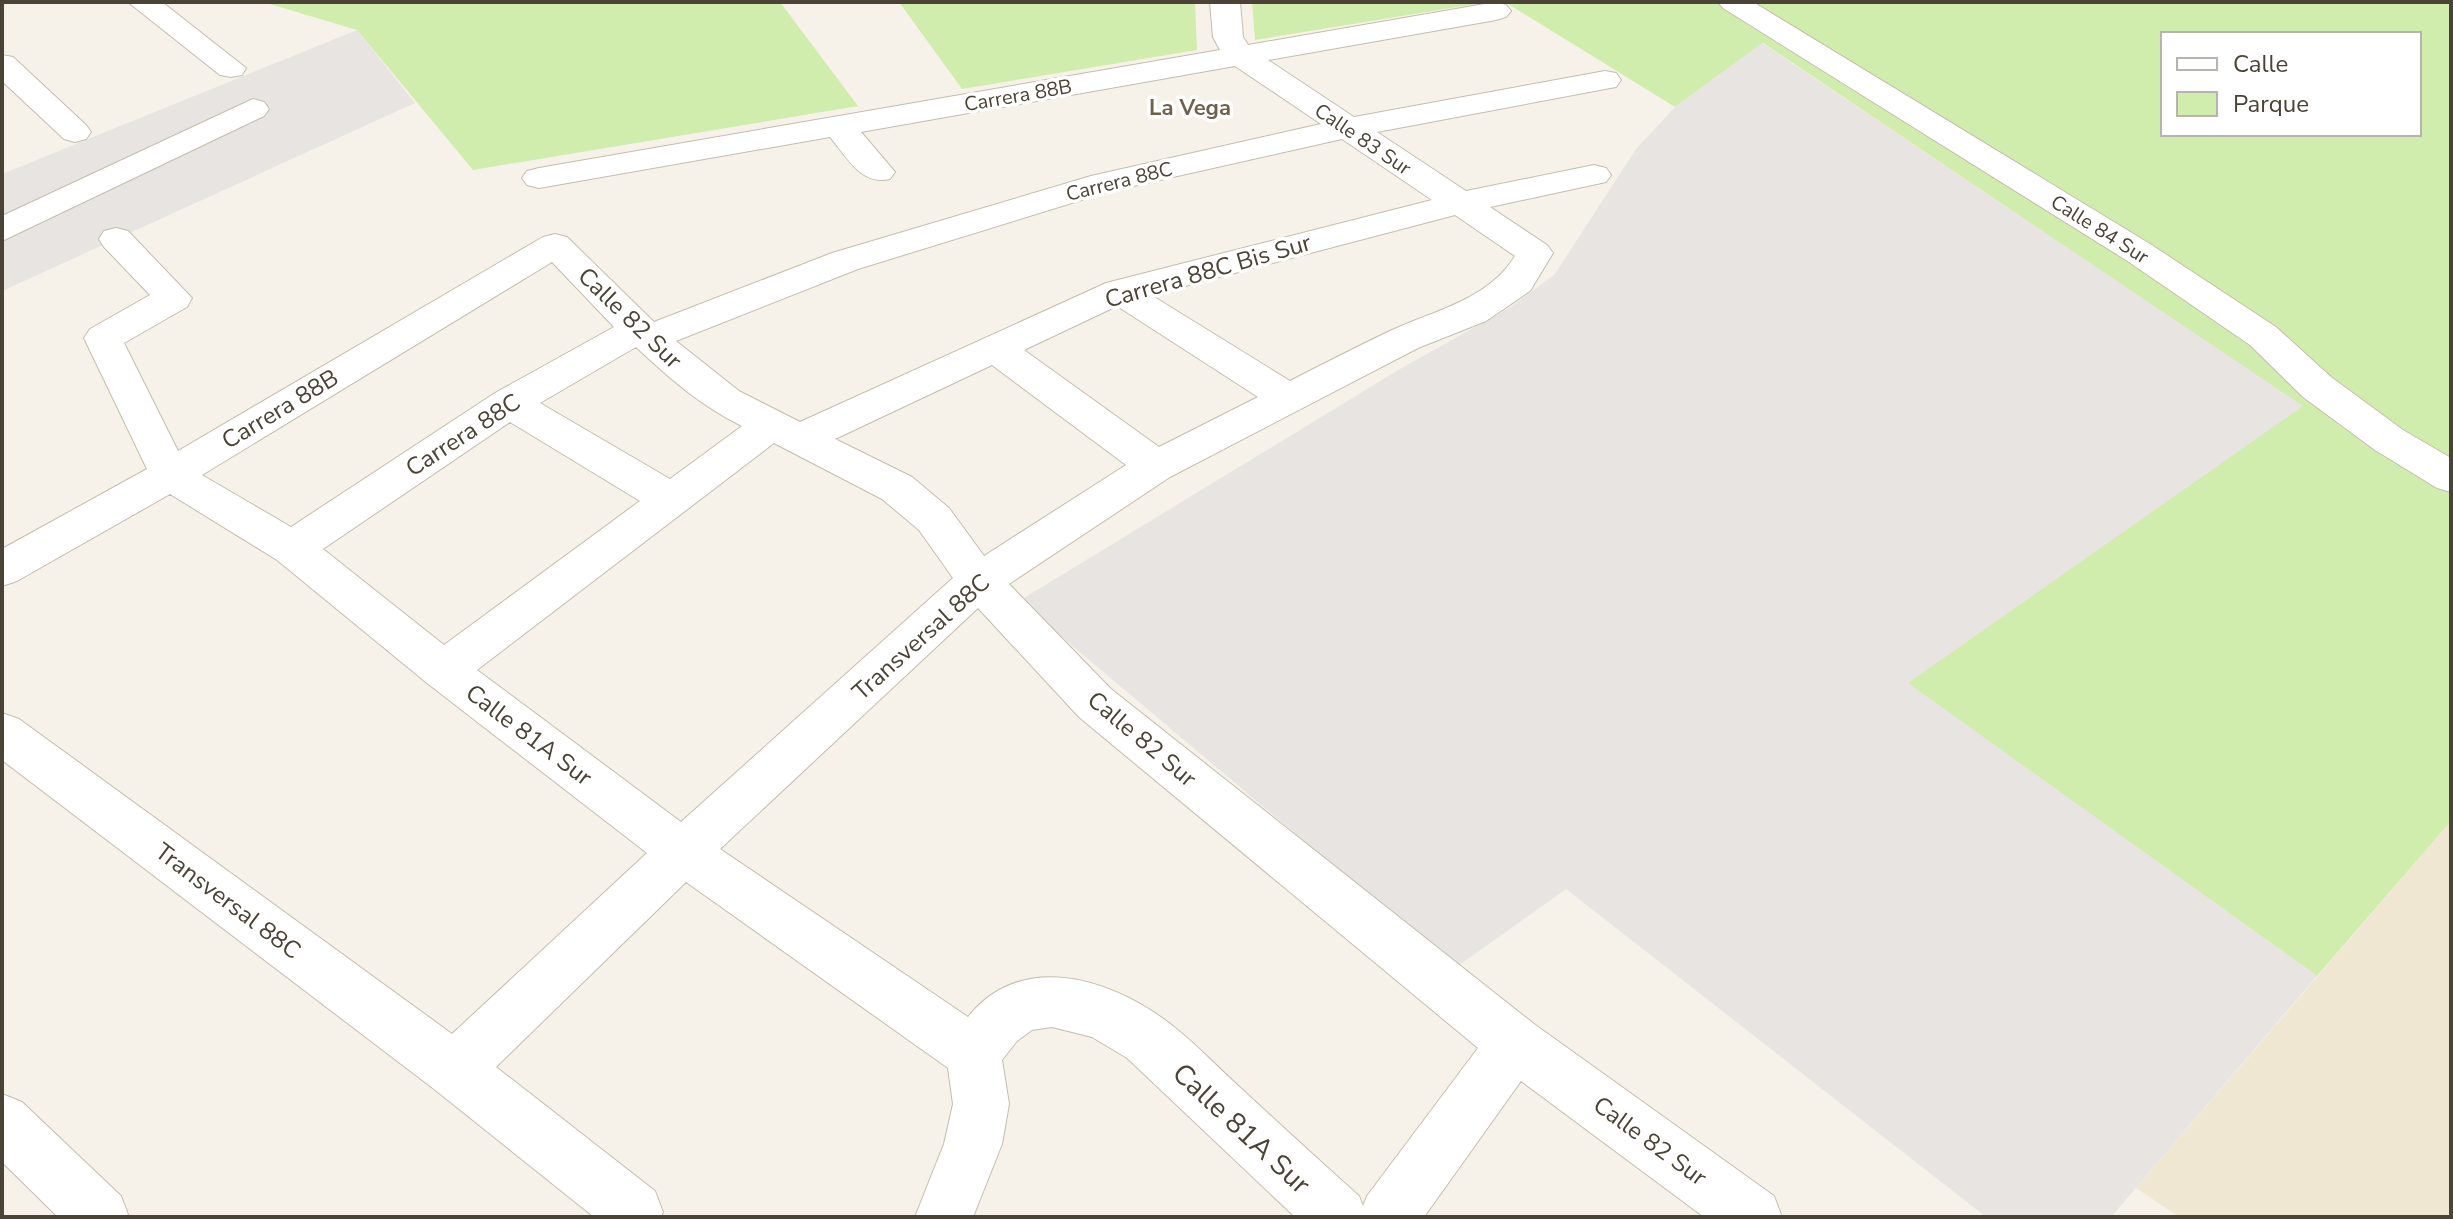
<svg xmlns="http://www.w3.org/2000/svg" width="2453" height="1219" font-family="'Nunito Sans',sans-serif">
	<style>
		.education { fill: #f0e7d2 }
		.green { fill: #d1edae; fill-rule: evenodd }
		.parking { fill: #e7e4e1 }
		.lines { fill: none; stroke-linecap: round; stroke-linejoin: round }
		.minor-casing { stroke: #c5bdad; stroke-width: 2 }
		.minor { fill: #fff; fill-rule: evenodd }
		.labels { text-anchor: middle; stroke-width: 7; stroke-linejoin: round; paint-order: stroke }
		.far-street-label { font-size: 20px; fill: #4a4336; stroke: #fff }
		.far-neighbourhood-label { font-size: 22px; font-weight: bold; fill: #6e614c; stroke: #fff }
		.street-label { font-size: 24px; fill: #4a4336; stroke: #fff }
		.near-street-label { font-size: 28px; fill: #4a4336; stroke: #fff }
	</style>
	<rect width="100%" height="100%" fill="#f6f2e9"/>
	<path class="education" d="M2451,821v396h-272l-43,-29z"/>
	<path class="green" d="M263,2h517l78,104 -385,64 -116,-140z
		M899,2h296l2,48 -235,39z
		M1252,2h236l-233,38z
		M1505,2h946v819l-134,155 -410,-293 395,-277 -539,-363 -88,64zM2163,34h256v100h-256z"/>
	<path class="parking" d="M357,30l58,73 -413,188v-117z
		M1762,43l541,363 -395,277 409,293 -206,241h-125l-420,-328 -111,79 -436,-367 381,-232 111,-62 44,-33 81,-125 39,-42z"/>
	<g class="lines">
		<defs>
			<path id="minor" d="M128,2h34l84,66 -4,7 -11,2 -11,-2z
				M1210,2h30l3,35 5,8 248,-43 10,3 5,6 -5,6 -10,3 -228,40 86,57 251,-46 11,2 5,7 -5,7 -11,2 -228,43 89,59 128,-26 12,3 5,7 -5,7 -116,25 57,38 6,8 -23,38 -44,30 -68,27 -248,129 -161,107 102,105 423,335 240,172 8,21h-78l-183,-136 -97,136h-129l-168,-159 -35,-21 -40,-10 -20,3 -15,11 -15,19 7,44 -7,40 -29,73h-58l29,-73 9,-40 -5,-36 -262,-186 -190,185 159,124 8,21 -2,5h-67l-160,-128 -432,-329v-47l17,6 433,315 195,-181 -220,-170 -150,-123 -107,-66 -153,87 -15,5v-37l145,-80 -63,-131 6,-9 60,-34 -46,-48 -5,-8 5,-8 12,-3 12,3 64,67 -5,9 -63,36 54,108 365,-214 12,-3 12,3 87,85 178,-69 259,-77 230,-52 -86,-58 -374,66 34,40 -5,7c-29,7 -43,-22 -60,-42l-291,51 -12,-3 -5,-7 5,-7 12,-3 681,-118 -7,-13zM1342,139l90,61 -326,83 -306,139 -61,-31 -63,-50 182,-72 253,-78zM1455,215l60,41c-27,44 -80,54 -125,75 -34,16 -67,33 -100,50l-139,-86zM552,262l62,65 -119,66 -204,134 -89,-52zM1117,306l141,91 -99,50 -135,-97zM636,347c33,31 65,59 106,79l-72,53 -130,-76zM992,365l134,100 -142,91 -35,-48 -37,-31 -77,-38zM510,422l130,79 -196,144 -121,-96zM774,443l108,56 37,31 34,48 -272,244 -204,-152zM978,608l101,109 399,331 -111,148 -4,10 -4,-10c-38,-34 -75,-68 -113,-103 -27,-24 -52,-52 -81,-73 -59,-43 -145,-68 -197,-3l-248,-168z
				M1718,2h35l397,242 126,83 55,50 72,53 48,28v34l-14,-4 -62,-38 -72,-53 -53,-52 -124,-85 -403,-252z
				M2,55l11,2 73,68 5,7 -5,7 -11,3 -11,-3 -62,-58z
				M253,99l11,3 5,7 -5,7 -262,125v-25z
				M2,1094l20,8 99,94 8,21h-71l-56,-55z"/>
		</defs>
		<use href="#minor" class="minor-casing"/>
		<use href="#minor" class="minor"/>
	</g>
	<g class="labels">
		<g class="far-street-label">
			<text transform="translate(1018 95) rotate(-10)" y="7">Carrera 88B</text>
			<text transform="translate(1363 139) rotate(34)" y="7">Calle 83 Sur</text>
			<text transform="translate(1119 181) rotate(-14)" y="7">Carrera 88C</text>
			<text transform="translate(2100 229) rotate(32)" y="7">Calle 84 Sur</text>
		</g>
		<g class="far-neighbourhood-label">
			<text x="1190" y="115">La Vega</text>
		</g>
		<g class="street-label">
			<text transform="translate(1208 271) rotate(-16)" y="8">Carrera 88C Bis Sur</text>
			<text transform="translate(630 318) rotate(44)" y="8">Calle 82 Sur</text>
			<text transform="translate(280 409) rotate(-31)" y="8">Carrera 88B</text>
			<text transform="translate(463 435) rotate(-33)" y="8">Carrera 88C</text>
			<text transform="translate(921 637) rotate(-42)" y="8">Transversal 88C</text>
			<text transform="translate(529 735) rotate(37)" y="8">Calle 81A Sur</text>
			<text transform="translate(1142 739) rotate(40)" y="8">Calle 82 Sur</text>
			<text transform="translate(228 901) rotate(37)" y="8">Transversal 88C</text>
			<text transform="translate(1650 1141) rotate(36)" y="8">Calle 82 Sur</text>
		</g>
		<g class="near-street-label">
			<text transform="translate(1242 1128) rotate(43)" y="10">Calle 81A Sur</text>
		</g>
	</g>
	<rect width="2453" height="1219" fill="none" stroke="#4a4336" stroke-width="8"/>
	<rect x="2161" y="32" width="260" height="104" fill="#ffffff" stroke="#b7b4af" stroke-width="2"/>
	<rect x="2177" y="58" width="40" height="12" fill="#ffffff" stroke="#b7b4af" stroke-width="2"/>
	<text x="2233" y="72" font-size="24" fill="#4a4336">Calle</text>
	<rect x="2177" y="92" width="40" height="24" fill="#d1edae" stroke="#b7b4af" stroke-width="2"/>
	<text x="2233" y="112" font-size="24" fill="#4a4336">Parque</text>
</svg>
